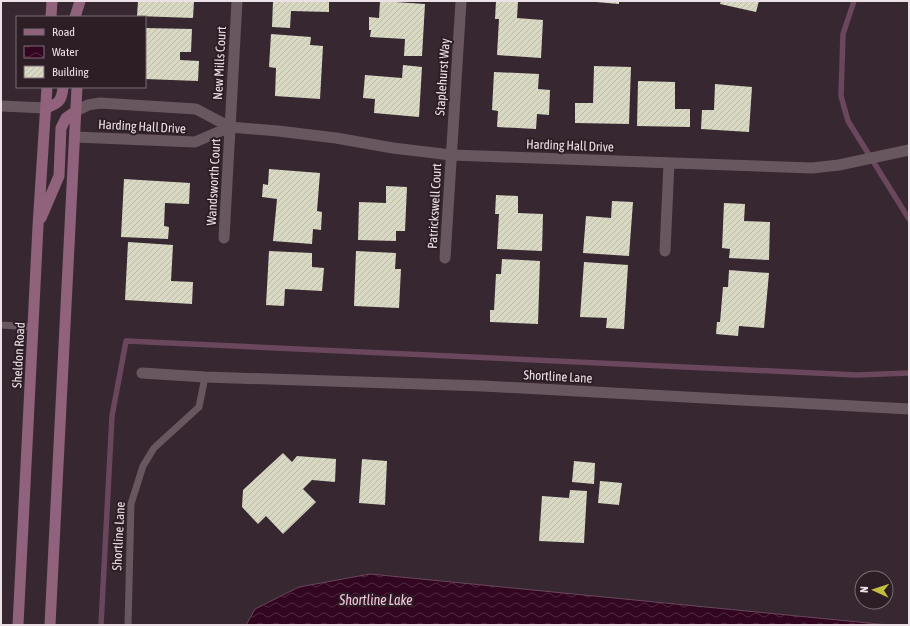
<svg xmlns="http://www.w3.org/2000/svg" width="910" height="626" font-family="'Asap Condensed',sans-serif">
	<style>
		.water { fill: url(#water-waves); stroke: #6a475c }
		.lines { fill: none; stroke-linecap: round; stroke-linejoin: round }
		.stream { stroke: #6a475c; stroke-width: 5.5 }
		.building { fill: url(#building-hatch) }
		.service { stroke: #695760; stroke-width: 7 }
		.minor { stroke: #695760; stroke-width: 11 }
		.secondary { stroke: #90627b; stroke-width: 11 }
		.labels { text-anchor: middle; stroke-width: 4; stroke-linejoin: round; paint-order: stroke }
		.street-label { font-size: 13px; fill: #ece1e7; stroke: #2d1e26 }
		.water-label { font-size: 14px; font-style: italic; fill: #f8c6e0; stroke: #2d1e26 }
	</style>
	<defs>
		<pattern id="water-waves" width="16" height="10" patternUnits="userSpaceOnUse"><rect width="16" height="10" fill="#320521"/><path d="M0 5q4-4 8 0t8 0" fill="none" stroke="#502941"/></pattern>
		<pattern id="building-hatch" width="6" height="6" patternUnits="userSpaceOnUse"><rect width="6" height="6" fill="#d8d8c3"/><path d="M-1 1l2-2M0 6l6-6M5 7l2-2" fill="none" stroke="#bbbaaa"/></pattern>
	</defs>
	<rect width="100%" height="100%" fill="#372730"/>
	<path class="water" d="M370,574l519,51h-643l9,-16 44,-22z"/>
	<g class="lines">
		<path class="stream" d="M854,1l-11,33 -2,62 7,25 61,98
			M101,625l11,-209 14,-75 731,34 52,-2"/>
	</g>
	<path class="building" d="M138,1h56l-1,17 -56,-2z
		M273,1h56v11l-38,-1 -1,17 -18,-1z
		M380,1l45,3 -3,52h-18l1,-17 -35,-2 1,-7h-2v-13l10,1z
		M496,1h22l-1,17 26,2 -2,38 -44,-3 2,-36h-4z
		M596,1h23v3l-23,-2z
		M721,1h38l-3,11 -36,-8z
		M145,28l47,1 -1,23h-11v8l19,1 -1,20 -53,-2z
		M271,34l40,3 -1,8 13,1 -3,53 -45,-3 1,-28 -7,-1z
		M403,65l19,2 -3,50 -45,-4 1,-14 -12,-1 2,-23 37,3z
		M594,66l37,1 -2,57 -54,-1v-20h18z
		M494,72l45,2 -1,15 12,1 -1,25 -12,-1 -1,15 -39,-2 1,-16 -6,-1z
		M638,81l37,1v27h15v18l-53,-1z
		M715,84l37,3 -3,45 -48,-3 1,-19h12z
		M269,169l51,4 -3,38 5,1 -1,18 -8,-1 -1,15 -39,-3 4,-42 -15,-2 1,-13 5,1z
		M124,179l66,4 -1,21 -24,-1 -1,23 5,1 -1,12 -47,-2z
		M386,186l21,1 -2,44h-9v10l-38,-1 1,-38 27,1z
		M496,195l22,1v17l25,1 -1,37 -45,-2 2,-35h-4z
		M612,201l21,1 -4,54 -46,-3 3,-37 25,2z
		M724,203l21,1 -1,17 26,1 -1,38 -40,-2 1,-9 -8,-1z
		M128,242l45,3 -2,36 22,1 -1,22 -67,-4z
		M269,251l43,2v14l12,1 -2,23 -37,-2 -1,17 -18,-1z
		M356,251l40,2 -1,16h6l-2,39 -45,-2z
		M502,259l38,2 -2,63 -48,-2v-12h4l2,-36h5z
		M584,262l44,3 -4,64 -18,-1 1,-10 -27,-1z
		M729,270l40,3 -5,55 -25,-2 -1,10 -22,-2 1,-12h3l3,-35h5z
		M283,453l9,9 5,-6 39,3 -1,23 -23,-2 -9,9 13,13 -33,32 -17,-18 -8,8 -16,-17 1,-17z
		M362,459l25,2 -2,44 -26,-2z
		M574,461l21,2 -1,21 -22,-2z
		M600,481l22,2 -3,22 -21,-2z
		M570,490l17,1 -3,52 -45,-2 3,-45 27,2z"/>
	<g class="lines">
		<path class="service" d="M1,325l32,2
			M128,625l3,-121 12,-38 11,-18 45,-41 6,-30"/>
		<path class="minor" d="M1,106l45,2
			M76,111l12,-6 12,-2 96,6 34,18 48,4 58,7 57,10 58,7 361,13 27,-3 70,-15
			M75,137l120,5 35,-15
			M224,238l13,-237
			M665,251l4,-88
			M445,258l16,-257
			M142,373l63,4 278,9 426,23"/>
		<path class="secondary" d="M51,17l1,-16
			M75,17l5,-16
			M46,108c12,-4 16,-7 17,-21
			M41,218l18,-42 2,-48 5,-10 10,-7
			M18,625l20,-399 9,-139
			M50,625l27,-538"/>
	</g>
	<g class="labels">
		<g class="street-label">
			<text transform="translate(219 63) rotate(-87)" y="5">New Mills Court</text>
			<text transform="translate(442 77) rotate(-86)" y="5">Staplehurst Way</text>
			<text transform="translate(142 126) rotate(3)" y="5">Harding Hall Drive</text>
			<text transform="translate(570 145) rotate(2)" y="5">Harding Hall Drive</text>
			<text transform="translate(213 182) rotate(-87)" y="5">Wandsworth Court</text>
			<text transform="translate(434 206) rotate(-87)" y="5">Patrickswell Court</text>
			<text transform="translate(18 355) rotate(-87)" y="5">Sheldon Road</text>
			<text transform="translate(558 376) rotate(3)" y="5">Shortline Lane</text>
			<text transform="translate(118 536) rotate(-87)" y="5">Shortline Lane</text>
		</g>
		<g class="water-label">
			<text x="376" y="605">Shortline Lake</text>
		</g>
	</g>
	<rect width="910" height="626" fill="none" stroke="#ece1e7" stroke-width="4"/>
	<rect x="16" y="16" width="130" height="72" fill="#2d1e26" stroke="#796c73"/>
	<rect x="24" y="29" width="20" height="6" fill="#90627b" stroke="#796c73"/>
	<text x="52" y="36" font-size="12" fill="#ece1e7">Road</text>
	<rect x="24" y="46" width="20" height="12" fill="url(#water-waves)" stroke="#796c73"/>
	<text x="52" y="56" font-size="12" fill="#ece1e7">Water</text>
	<rect x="24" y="66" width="20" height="12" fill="url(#building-hatch)" stroke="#796c73"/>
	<text x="52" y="76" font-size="12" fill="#ece1e7">Building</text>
	<g transform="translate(874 590) rotate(273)"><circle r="19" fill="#2d1e26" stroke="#796c73"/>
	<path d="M0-3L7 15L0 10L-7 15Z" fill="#c1be40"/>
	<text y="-6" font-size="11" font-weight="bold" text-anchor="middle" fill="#ece1e7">N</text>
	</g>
</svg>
